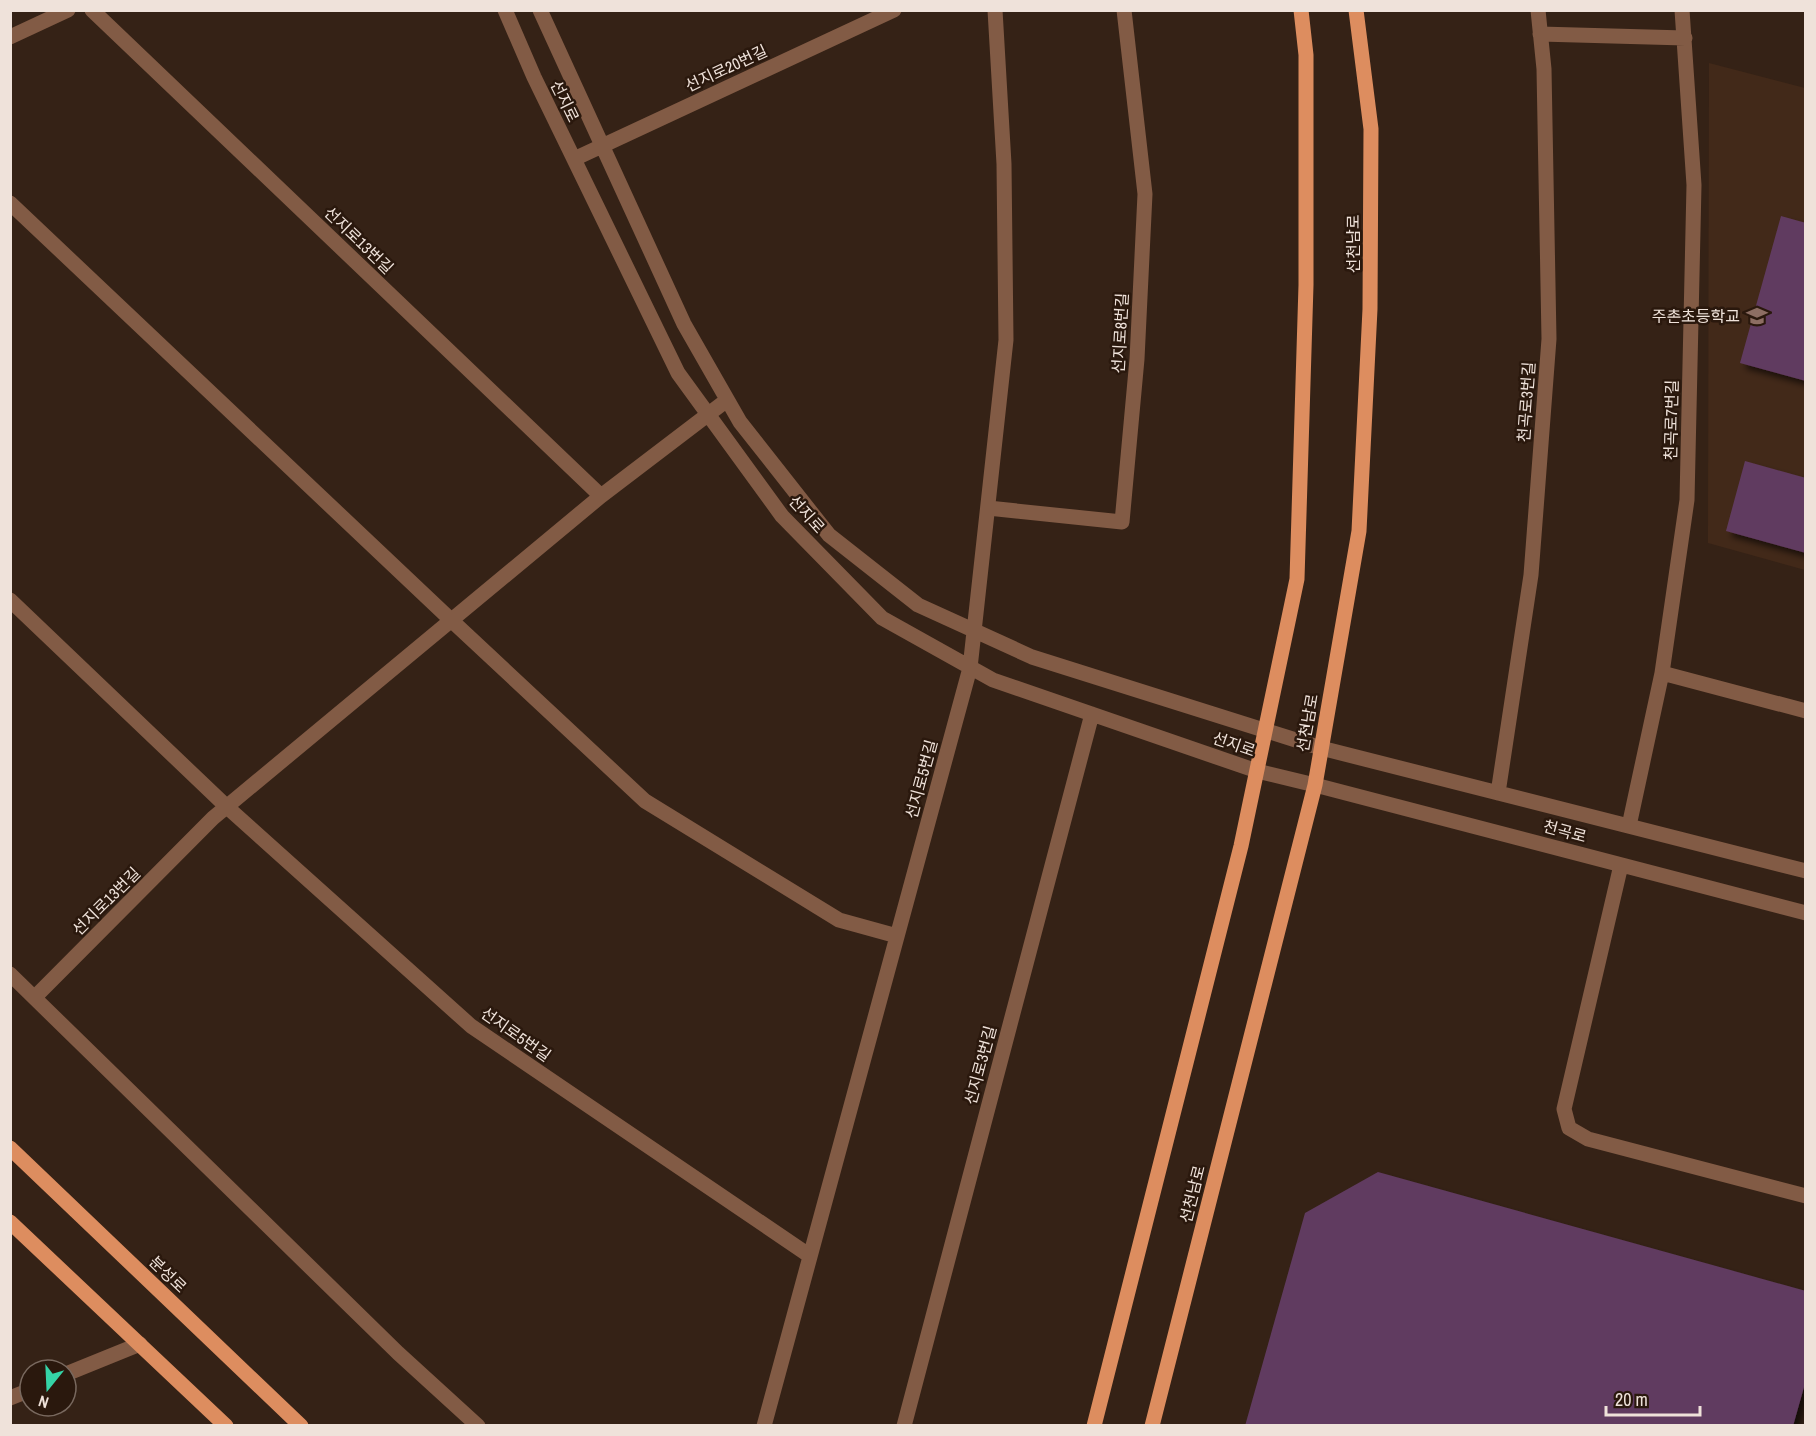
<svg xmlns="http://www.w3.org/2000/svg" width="1816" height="1436" font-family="'Archivo Narrow','Noto Sans KR',sans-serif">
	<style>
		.built { fill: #422919 }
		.building { fill: #603b60; filter: url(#shadow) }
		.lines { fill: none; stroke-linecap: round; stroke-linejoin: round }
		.minor { stroke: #825b45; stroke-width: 15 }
		.major { stroke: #dd8d5f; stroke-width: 15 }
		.labels { text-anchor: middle; stroke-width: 5; stroke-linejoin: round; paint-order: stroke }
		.street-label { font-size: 16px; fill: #efe2da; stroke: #2a180d }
		.poi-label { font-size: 16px; fill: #efe2da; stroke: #2a180d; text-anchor: end }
	</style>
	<defs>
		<filter id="shadow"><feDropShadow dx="5.5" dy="5.5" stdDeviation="3" flood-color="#0009"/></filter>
	</defs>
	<rect width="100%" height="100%" fill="#352216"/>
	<path class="built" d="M1709,63l96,25v482l-97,-27z"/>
	<path class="building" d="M1781,216l25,7v158l-66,-18z
		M1745,461l61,17v75l-80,-22z
		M1378,1172l428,119v89l-13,46h-548l60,-213z"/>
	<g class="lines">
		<path class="minor" d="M92,10l509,486
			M505,10l29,67 144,296 104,143 100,102 111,62 264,91 58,14 491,128
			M540,10l144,314 56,98 89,113 89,70 114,52 289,91 485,123
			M1540,34l145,4
			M10,37l58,-27
			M574,159l320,-149
			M10,203l441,417 194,181 194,119 58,16
			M988,508l134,14 15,-163 8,-165 -21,-184
			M10,600l217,207 244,219 339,230
			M1662,673l144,38
			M1498,793l33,-218 18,-236 -5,-270 -6,-59
			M1629,826l33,-153 25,-173 7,-315 -12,-175
			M1621,865l-57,244 5,19 19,11 218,57
			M10,974l388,379 80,73
			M35,997l178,-179 388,-322 126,-96
			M66,1374l74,-30
			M10,1398l20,-8
			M764,1426l206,-758 36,-328 -2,-176 -9,-154
			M904,1426l188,-712"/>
		<path class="major" d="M10,1148l291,278
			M10,1222l216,204
			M1094,1426l147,-580 56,-267 9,-294v-230l-5,-45
			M1152,1426l163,-641 44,-254 11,-222 1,-180 -15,-119"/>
	</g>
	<defs>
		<symbol id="school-bare" viewBox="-9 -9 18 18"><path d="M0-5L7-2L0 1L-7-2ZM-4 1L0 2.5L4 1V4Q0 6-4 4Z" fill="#8d6e63" stroke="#2a180d" stroke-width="2.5" paint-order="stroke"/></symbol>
	</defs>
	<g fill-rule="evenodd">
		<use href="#school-bare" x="1742" y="301" width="30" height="30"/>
	</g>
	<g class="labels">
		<g class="street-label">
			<text transform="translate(726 68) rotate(-25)" y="6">선지로20번길</text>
			<text transform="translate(565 101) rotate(64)" y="6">선지로</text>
			<text transform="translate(359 240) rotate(44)" y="6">선지로13번길</text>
			<text transform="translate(1353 244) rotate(-90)" y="6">선천남로</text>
			<text transform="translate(1120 333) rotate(-87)" y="6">선지로8번길</text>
			<text transform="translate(1526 402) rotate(-86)" y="6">천곡로3번길</text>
			<text transform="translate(1671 420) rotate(-89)" y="6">천곡로7번길</text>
			<text transform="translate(807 514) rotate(48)" y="6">선지로</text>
			<text transform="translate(1307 723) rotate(-80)" y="6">선천남로</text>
			<text transform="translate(1234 744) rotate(19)" y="6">선지로</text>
			<text transform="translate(921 779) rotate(-75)" y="6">선지로5번길</text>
			<text transform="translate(1565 831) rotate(15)" y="6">천곡로</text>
			<text transform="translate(106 901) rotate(-45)" y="6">선지로13번길</text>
			<text transform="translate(516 1034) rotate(35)" y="6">선지로5번길</text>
			<text transform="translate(980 1065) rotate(-75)" y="6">선지로3번길</text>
			<text transform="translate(1192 1194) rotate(-76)" y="6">선천남로</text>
			<text transform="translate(168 1274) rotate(44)" y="6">분성로</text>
		</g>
		<g class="poi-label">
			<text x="1740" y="322">주촌초등학교</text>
		</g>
	</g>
	<rect width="1816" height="1436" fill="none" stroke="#efe2da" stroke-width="24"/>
	<g transform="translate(48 1388) rotate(198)"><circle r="28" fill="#2a180d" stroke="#79695f" stroke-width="1.5"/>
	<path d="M0-4.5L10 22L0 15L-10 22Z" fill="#35d4a7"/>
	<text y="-9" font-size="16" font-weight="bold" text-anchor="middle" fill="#efe2da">N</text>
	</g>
	<path d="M1606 1406v9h94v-9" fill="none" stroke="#efe2da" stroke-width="3"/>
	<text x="1615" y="1406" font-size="18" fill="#efe2da" stroke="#2a180d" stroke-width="4.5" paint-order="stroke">20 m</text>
</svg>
